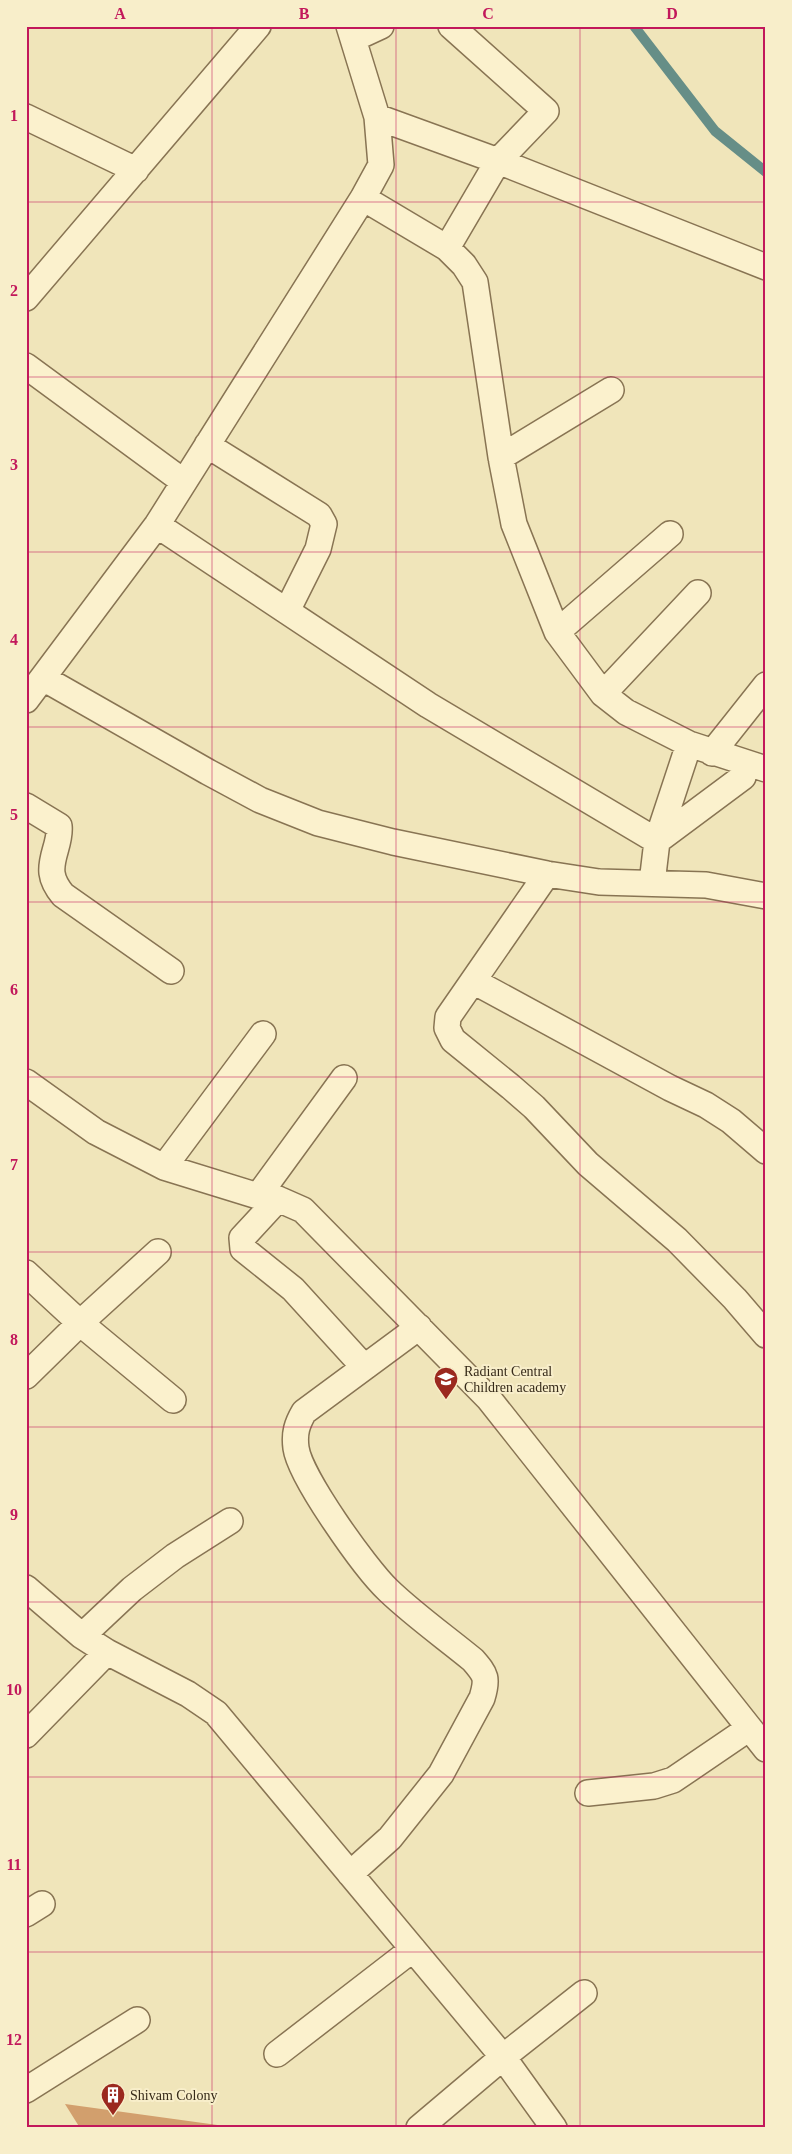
<svg xmlns="http://www.w3.org/2000/svg" width="792" height="2154" font-family="Georgia,serif">
	<style>
		.lines { fill: none; stroke-linecap: round; stroke-linejoin: round }
		.stream { stroke: #668e87; stroke-width: 10 }
		.building { fill: #d29f6d }
		.minor-casing { stroke: #887453; stroke-width: 28 }
		.minor { stroke: #fbf1cd; stroke-width: 25 }
		.grid { fill: none; stroke: #c2185b; stroke-width: 1; stroke-opacity: 0.55 }
		.labels { text-anchor: middle; stroke-width: 4; stroke-linejoin: round; paint-order: stroke }
		.poi-label { font-size: 14px; fill: #362a19; stroke: #f8eeca; text-anchor: start }
		.neatline { fill: none; stroke: #c2185b; stroke-width: 2 }
		.grid-label { font-size: 16px; text-anchor: middle; font-weight: bold; fill: #c2185b }
	</style>
	<rect width="100%" height="100%" fill="#f0e5ba"/>
	<g class="lines">
		<path class="stream" d="M634,26l81,105 51,41"/>
	</g>
	<path class="building" d="M65,2104l167,23v1h-152z"/>
	<g class="lines">
		<defs>
			<path id="minor" d="M353,39l28,-13
				M26,117l110,53
				M377,117l121,44 268,106
				M363,198l84,50 17,17 11,17 26,175 13,67 43,108 46,62 23,18 63,32 77,25
				M447,248l51,-87 48,-50 -95,-85
				M26,298l232,-272
				M26,366l158,116
				M207,445l112,70 5,9 -6,25 -31,62
				M501,457l110,-67
				M157,525l271,180 229,136 86,-64
				M557,632l113,-98
				M43,678l165,94 52,28 58,23 75,19 154,32 52,8 107,3 60,11
				M603,694l95,-101
				M26,700l131,-175 206,-327 18,-33 -4,-48 -28,-91
				M712,753l54,-68
				M26,806l33,20c2,16 -9,31 -7,47 1,8 6,16 11,22l108,76
				M547,874l-99,143 -1,11 6,12 58,47 23,20 54,57 89,76 58,59 31,36
				M652,883l5,-42 32,-97
				M473,981l197,107 36,17 25,16 35,30
				M26,1082l70,50 68,35 94,29 20,3 25,11 186,189 277,350
				M164,1167l99,-133
				M258,1196l86,-118
				M278,1199l-36,39 1,11 50,40 71,78
				M158,1252l-78,71 93,77
				M26,1273l54,50 -54,53
				M26,1588l56,48 25,16 81,42 28,19 287,344 51,71
				M82,1636l50,-47 43,-33 55,-35
				M26,1735l81,-83
				M588,1793l66,-7 19,-6 75,-51
				M350,1874l40,-36 51,-64 41,-76c6,-20 4,-23 -9,-38 -28,-23 -59,-45 -85,-70 -23,-22 -88,-113 -92,-142 -2,-15 1,-24 8,-36l115,-85
				M26,1914l16,-10
				M277,2054l136,-105
				M26,2090l111,-70
				M419,2128l84,-71 81,-64"/>
		</defs>
		<use href="#minor" class="minor-casing"/>
		<use href="#minor" class="minor"/>
	</g>
	<path class="grid" d="M212,26v2102M396,26v2102M580,26v2102M26,202h740M26,377h740M26,552h740M26,727h740M26,902h740M26,1077h740M26,1252h740M26,1427h740M26,1602h740M26,1777h740M26,1952h740"/>
	<defs>
		<symbol id="school-pin" viewBox="-11 -11 22 30"><path d="M0 17L-7.5 6A9.5 9.5 0 1 1 7.5 6Z" fill="#9b291f" stroke="#f8eeca"/><path d="M0-5L7-2L0 1L-7-2ZM-4 1L0 2.5L4 1V4Q0 6-4 4Z" fill="#fff"/></symbol>
		<symbol id="building-pin" viewBox="-11 -11 22 30"><path d="M0 17L-7.5 6A9.5 9.5 0 1 1 7.5 6Z" fill="#9b291f" stroke="#f8eeca"/><path d="M-4-6H4V6H1V3H-1V6H-4ZM-2.5-4.3h1.7v1.8h-1.7ZM.8-4.3h1.7v1.8H.8ZM-2.5-1h1.7V.8h-1.7ZM.8-1h1.7V.8H.8Z" fill="#fff"/></symbol>
	</defs>
	<g fill-rule="evenodd">
		<use href="#school-pin" x="432" y="1365" width="28" height="38"/>
		<use href="#building-pin" x="99" y="2081" width="28" height="38"/>
	</g>
	<g class="labels">
		<g class="poi-label">
			<text x="464" y="1376">Radiant Central<tspan x="464" dy="16">Children academy</tspan></text>
			<text x="130" y="2100">Shivam Colony</text>
		</g>
	</g>
	<rect width="792" height="2154" fill="none" stroke="#f8eeca" stroke-width="55"/>
	<rect x="28" y="28" width="736" height="2098" class="neatline"/>
	<g class="grid-label">
		<text x="120" y="19">A</text>
		<text x="304" y="19">B</text>
		<text x="488" y="19">C</text>
		<text x="672" y="19">D</text>
		<text x="14" y="121">1</text>
		<text x="14" y="296">2</text>
		<text x="14" y="470">3</text>
		<text x="14" y="645">4</text>
		<text x="14" y="820">5</text>
		<text x="14" y="995">6</text>
		<text x="14" y="1170">7</text>
		<text x="14" y="1345">8</text>
		<text x="14" y="1520">9</text>
		<text x="14" y="1695">10</text>
		<text x="14" y="1870">11</text>
		<text x="14" y="2045">12</text>
	</g>
</svg>
